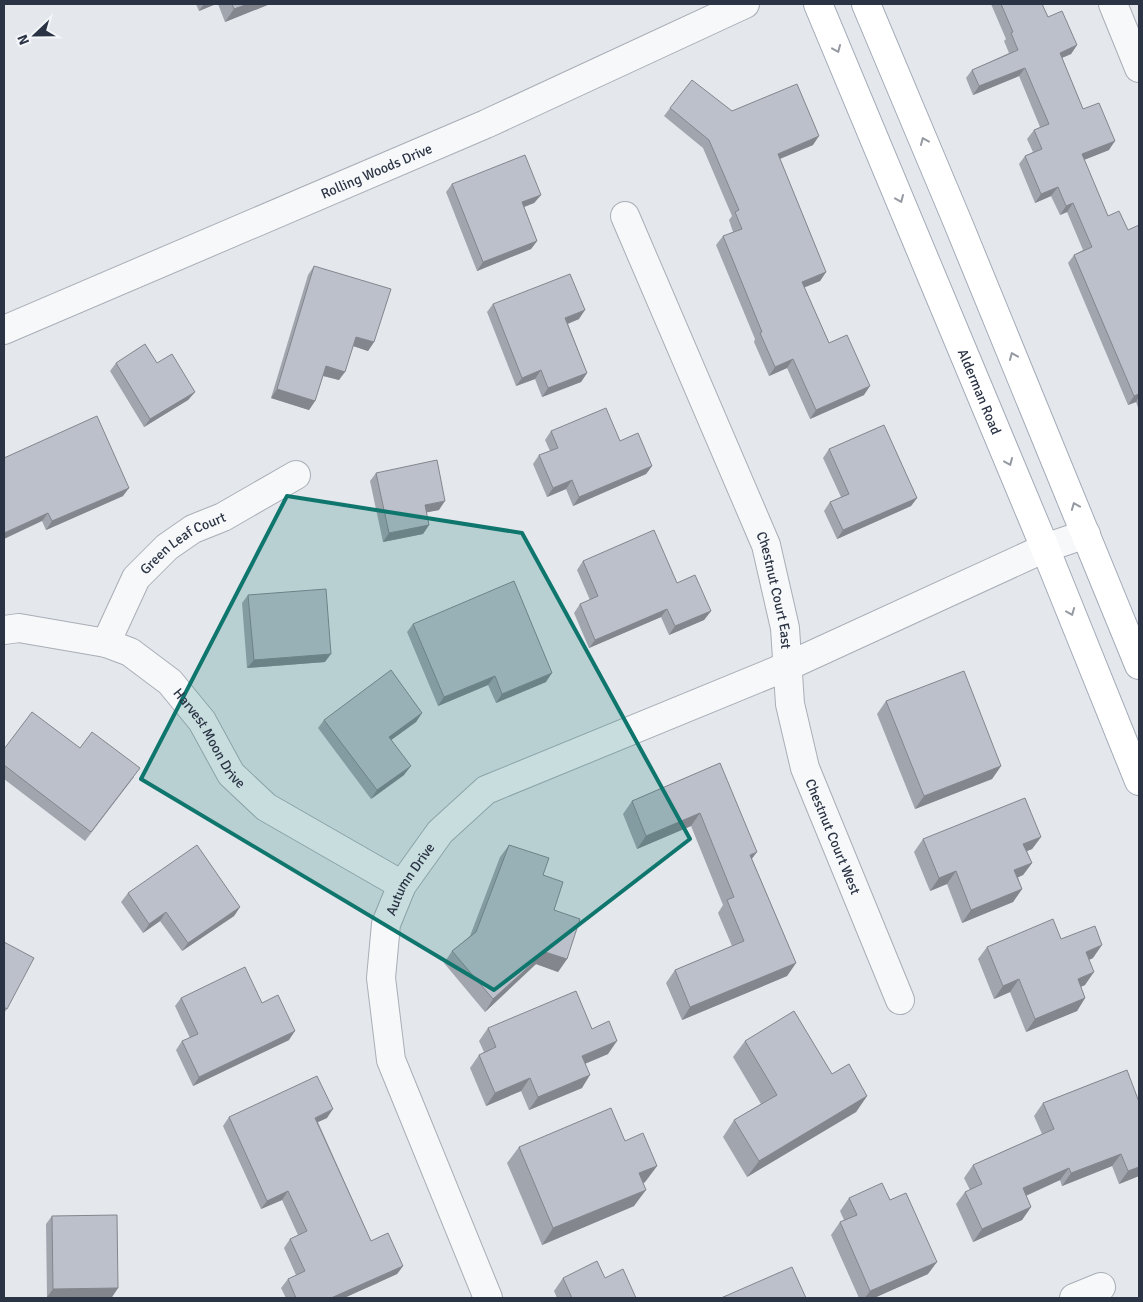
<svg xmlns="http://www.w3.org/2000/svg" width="1143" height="1302" font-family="Signika,sans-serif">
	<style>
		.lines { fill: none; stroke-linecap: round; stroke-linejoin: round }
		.minor-casing { stroke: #a9aeb7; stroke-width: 30 }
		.major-casing { stroke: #a3abb8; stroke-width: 30 }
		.minor { stroke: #f7f8fa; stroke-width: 28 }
		.major { stroke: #fff; stroke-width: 28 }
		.wall { fill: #a1a5ae }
		.shaded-wall { fill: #83868d }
		.building { fill: #bbc0ca; stroke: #83868d }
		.oneway { stroke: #959aa2 }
		.marked { fill: #0f766e; fill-opacity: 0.2; stroke: #0f766e; stroke-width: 4; stroke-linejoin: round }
		.labels { text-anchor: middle; stroke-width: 5; stroke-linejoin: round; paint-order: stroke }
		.street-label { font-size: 14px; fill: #2b3445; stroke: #f4f6f9 }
	</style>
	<rect width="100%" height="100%" fill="#e4e7ec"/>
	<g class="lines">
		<defs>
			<g id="minor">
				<path d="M1113,4l26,64"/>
				<path id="s1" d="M625,216l141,329 19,83 5,76 15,64 95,232"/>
				<path id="s2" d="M4,330l482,-206 259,-120"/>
				<path id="s3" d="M4,630l15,-2 87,15 24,9 40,30 32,39 29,53 35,33 136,78"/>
				<path id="s4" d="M106,643l30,-65 31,-31 26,-18 30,-12 73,-42"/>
				<path id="s5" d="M488,1298l-97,-238 -10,-82 5,-54 16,-39 38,-53 46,-42 302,-124 257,-118 41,-14"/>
				<path d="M1074,1298l27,-11"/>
			</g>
			<g id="major">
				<path id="s6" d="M818,4l227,544 94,233"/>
				<path d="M866,4l92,219 181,442"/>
			</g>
		</defs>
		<use href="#minor" class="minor-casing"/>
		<use href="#major" class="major-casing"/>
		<use href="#minor" class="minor"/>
		<use href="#major" class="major"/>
	</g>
	<path class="wall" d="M196,4h20l-17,7z
		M218,4h52l-45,18z
		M991,4h51l6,13 29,28 -6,9 -9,4 21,51 26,41 -25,10 24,56 20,14 11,-5v185l-3,-8 -8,3 -60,-142 6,-8 9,-5 -16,-38 -7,3 -9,-19 -16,7 -16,-39 6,-8 8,-4 -6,-13 7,-9 6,-3 -21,-51 -46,19 -7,-17 6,-8 37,-17 -5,-12 2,-2z
		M670,108l62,3 81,34 -33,14 46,113 -6,9 -16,6 25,56 35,52 -54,24 -23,-51 -18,8 -15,-34 1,-3 -39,-94 7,-9 10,-4 -4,-12 3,-4 -29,-68 -39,-32z
		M452,184l89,11 -7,8 -10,4 13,34 -6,8 -54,22 -31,-79z
		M314,266l60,76 -6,9 -15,-5 -14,34 -16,-4 -8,25 -6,9 -38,-12 37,-123z
		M493,304l86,15 -11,5 19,49 -6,9 -39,15 -7,-18 -19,7 -29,-74z
		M116,363l79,29 -7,8 -44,27 -34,-56z
		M551,431l69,10 32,25 -6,8 -73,32 -7,-17 -19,8 -14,-33 6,-9 11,-4 -5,-11z
		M829,449l88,49 -6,8 -74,33 -13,-28 6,-9 11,-5 -18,-39z
		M4,458l119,38 -77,34 -4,-9z
		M376,473l63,37 -13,2 3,13 -6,9 -40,8 -13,-61z
		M583,561l94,22 34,28 -7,9 -35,15 -8,-18 -72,31 -15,-35 6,-9 10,-4 -13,-30z
		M248,595l77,67 -78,6 -5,-65z
		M413,624l133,58 -50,21 -8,-18 -50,21 -31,-74z
		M886,701l115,65 -9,13 -77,30 -38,-95z
		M422,713l-6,9 -25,18 13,35 -33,24 -53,-71 6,-8z
		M80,748l54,29 -49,64 -81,-62v-30z
		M720,763l32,96 44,104 -9,13 -105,44 -16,-37 9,-13 57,-24 -14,-33 5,-8 -32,-79 -54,23 -14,-35 9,-13z
		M1041,837l-9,12 -5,2 5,12 -9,12 -5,2 4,12 -9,13 -51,21 -15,-39 -17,7 -16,-39 9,-13z
		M509,845l34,30 11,35 13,49 -9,13 -22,-8 -51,48 -41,-49 8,-12 18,-15 30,-79z
		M128,893l112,14 -6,9 -52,35 -22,-30 -17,12 -22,-31z
		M1061,939l32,19 -4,2 -4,25 -4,2 4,11 -8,13 -51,21 -16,-40 -16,7 -16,-40 9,-12z
		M4,942l3,67 -3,4z
		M181,998l81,5 27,37 -96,46 -17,-36 6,-9 8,-3 -15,-32z
		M488,1028l104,1 16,25 -22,9 -4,25 -53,22 -8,-19 -35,15 -16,-38 9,-13 5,-3 -5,-11z
		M745,1041l87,33 35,22 -11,16 -109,65 -24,-40 11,-17 27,-16 -28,-47z
		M1127,1070l12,106 -20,8 -7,-18 -50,20 -2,-6 -34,16 5,11 -9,13 -49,22 -17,-38 9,-12 5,-2 -6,-12 9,-13 69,-31 -8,-18 9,-13z
		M229,1117l98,1 -9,4 53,119 32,25 -6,8 -53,24h-58l-5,-10 7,-9 8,-4 -12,-27 6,-9 8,-4 -16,-35 -21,9 -38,-83z
		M625,1141l32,25 -12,16 -2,1 -9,23 -92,39 -35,-82 12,-16z
		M849,1198l41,2 38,74 -54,24h-15l-28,-63 9,-13 4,-2 -4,-9z
		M52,1216l66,72 -6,9h-65l-1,-73z
		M563,1278h42l31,20h-79l-3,-7z"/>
	<path class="shaded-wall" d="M204,4h12l-17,7z
		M248,4h22l-45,18 9,-13z
		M1077,45l-6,9 -17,7 6,-8z
		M1025,68l-6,8 -46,19 6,-9z
		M819,136l-6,9 -41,17 6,-8z
		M1115,141l-6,9 -33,13 6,-9z
		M1058,187l-7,9 -16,7 6,-9z
		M541,195l-7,8 -18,7 6,-8z
		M1073,203l-6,9 -7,3 6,-9z
		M537,241l-6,8 -54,22 6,-9z
		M826,272l-6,9 -24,10 6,-9z
		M585,310l-6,9 -20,8 6,-9z
		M356,337l18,5 -6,9 -18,-6z
		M793,359l-6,9 -18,8 6,-9z
		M326,366l19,6 -6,8 -19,-5z
		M541,370l-6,9 -19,7 6,-8z
		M587,373l-6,9 -39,15 6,-9z
		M870,386l-6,9 -54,24 6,-9z
		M277,389l38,12 -6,9 -38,-12z
		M195,392l-7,8 -44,27 6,-8z
		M1139,394v3l-3,5 -8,3 6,-9z
		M652,466l-6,8 -73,32 6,-9z
		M572,480l-6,9 -19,8 6,-9z
		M129,488l-6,8 -77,34 6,-9z
		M917,498l-6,8 -74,33 6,-9z
		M445,501l-6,9 -20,4 6,-9z
		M48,513l-6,8 -38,18v-6z
		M429,525l-6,9 -40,8 6,-9z
		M667,609l-6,8 -72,31 6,-8z
		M711,611l-7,9 -35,15 6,-9z
		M331,654l-6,8 -78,6 7,-8z
		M552,673l-6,9 -50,21 6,-9z
		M495,676l-7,9 -50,21 6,-9z
		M422,713l-6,9 -33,24 6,-9z
		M411,766l-7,9 -33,24 6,-9z
		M1001,766l-9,13 -77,30 9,-13z
		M700,813l-9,13 -54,23 9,-13z
		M1041,837l-9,12 -17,7 8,-12z
		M757,852l-9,12 2,-9z
		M1032,863l-9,12 -17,8 8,-13z
		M956,871l-9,13 -17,7 9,-13z
		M1022,889l-9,13 -51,21 9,-13z
		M240,907l-6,9 -52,35 6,-8z
		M166,912l-6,9 -17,12 6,-9z
		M1102,945l-9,13 -16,7 9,-13z
		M545,952l22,7 -9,13 -22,-8 -51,48 8,-13z
		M796,963l-9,13 -105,44 8,-13z
		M1094,972l-9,13 -16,6 9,-12z
		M1019,979l-9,13 -16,7 9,-13z
		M1085,998l-8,13 -51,21 9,-13z
		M295,1031l-6,9 -96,46 6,-9z
		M617,1041l-9,13 -35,15 9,-13z
		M590,1075l-8,13 -53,22 9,-13z
		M530,1078l-9,13 -35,15 9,-13z
		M867,1096l-11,16 -109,65 12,-16z
		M333,1109l-6,9 -18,8 6,-8z
		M1121,1154l-9,12 -50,20 9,-13z
		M657,1166l-12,16 -18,8 12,-17z
		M1139,1167v9l-20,8 9,-13z
		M1069,1168l-9,12 -46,21 9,-13z
		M646,1190l-12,16 -92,39 11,-17z
		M288,1191l-6,9 -21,9 6,-8z
		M1031,1207l-9,13 -49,22 9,-13z
		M937,1262l-9,12 -54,24h-9l5,-7z
		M403,1266l-6,8 -53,24h-13z
		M118,1288l-6,9h-65l6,-8z"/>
	<path class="building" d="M232,4h16l-14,5z
		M1001,4h41l6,13 14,-6 15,34 -17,8 23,56 16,-6 16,38 -33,13 26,62 11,-5 9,19 11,-5v169l-5,2 -60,-141 18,-8 -19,-44 -7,3 -8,-19 -17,7 -16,-38 17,-7 -8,-19 15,-6 -24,-56 -46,18 -7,-16 46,-20 -7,-17 2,-1z
		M692,80l40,31 65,-27 22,52 -41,18 48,118 -24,10 27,61 18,-8 23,51 -54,24 -23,-51 -18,8 -15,-34 2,-1 -39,-96 19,-7 -7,-17 4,-2 -30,-70 -39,-32z
		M525,155l16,40 -19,7 15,39 -54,21 -31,-78z
		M314,266l77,23 -17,53 -18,-5 -11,35 -19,-6 -11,35 -38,-12z
		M570,274l15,36 -20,8 22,55 -39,15 -7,-18 -19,8 -29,-74z
		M145,344l12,19 15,-9 23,38 -45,27 -34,-56z
		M606,408l14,33 18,-8 14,33 -73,31 -7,-17 -19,8 -14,-33 19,-7 -7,-17z
		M97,416l32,72 -77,33 -4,-8 -44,20v-75z
		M884,425l33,73 -74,32 -13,-28 19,-8 -20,-45z
		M437,460l8,41 -20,4 4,20 -40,8 -13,-60z
		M654,530l23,53 18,-8 16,36 -36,15 -8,-17 -72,31 -15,-36 18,-8 -15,-35z
		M514,581l38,92 -50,21 -7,-18 -51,21 -31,-73z
		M326,589l5,65 -77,6 -6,-65z
		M391,670l31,43 -33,24 22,29 -34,24 -53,-70z
		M964,671l37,95 -77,30 -38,-95z
		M32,712l48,36 12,-16 48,36 -49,64 -87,-67v-16z
		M720,763l37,89 -7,3 46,108 -106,44 -15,-37 69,-29 -17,-41 7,-3 -34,-84 -54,23 -14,-35z
		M1025,798l16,39 -18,7 9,19 -18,7 8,19 -51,21 -15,-39 -17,7 -16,-39z
		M197,845l43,62 -52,36 -22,-31 -17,12 -21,-31z
		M509,845l40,13 -6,17 20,7 -9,28 26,9 -13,40 -22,-7 -52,47 -41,-48 24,-19z
		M1053,919l8,20 34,-13 7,19 -16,7 8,20 -16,7 7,19 -50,21 -16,-40 -16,7 -16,-39z
		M4,942l30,16 -27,51 -3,-2z
		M245,967l17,36 16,-8 17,36 -96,46 -17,-36 16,-7 -17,-36z
		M576,991l16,38 17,-8 8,20 -35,15 8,19 -52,22 -8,-19 -35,15 -16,-38 17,-8 -8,-19z
		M794,1011l38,63 17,-10 18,32 -108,65 -25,-41 43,-25 -32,-54z
		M1127,1070l12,32v65l-11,4 -7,-17 -50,19 -2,-5 -46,20 8,19 -49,22 -17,-37 17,-8 -9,-19 81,-36 -11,-26z
		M317,1076l16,33 -18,9 56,123 17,-8 15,33 -72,32h-35l-8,-19 17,-8 -15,-32 17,-8 -19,-40 -21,10 -38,-84z
		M611,1108l14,33 18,-8 14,33 -18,7 7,17 -93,38 -34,-81z
		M882,1183l8,17 16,-7 31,69 -67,29 -30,-69 17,-7 -8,-17z
		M117,1215l1,73 -65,1 -1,-73z
		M597,1261l8,17 18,-9 13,29h-64l-9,-20z
		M792,1267l14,31h-85z"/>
	<defs><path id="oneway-chevron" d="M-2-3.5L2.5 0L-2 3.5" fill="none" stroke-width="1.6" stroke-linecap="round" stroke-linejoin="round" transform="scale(1.25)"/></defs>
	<g class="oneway">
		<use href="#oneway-chevron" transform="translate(837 49) rotate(67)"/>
		<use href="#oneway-chevron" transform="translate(924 141) rotate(-113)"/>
		<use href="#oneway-chevron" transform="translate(900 199) rotate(67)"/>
		<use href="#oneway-chevron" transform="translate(1013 356) rotate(-112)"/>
		<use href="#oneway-chevron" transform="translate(1009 462) rotate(67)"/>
		<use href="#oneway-chevron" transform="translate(1075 506) rotate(-112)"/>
		<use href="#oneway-chevron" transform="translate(1071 612) rotate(68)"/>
	</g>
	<path class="marked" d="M287,496l235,37 168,306 -196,151 -353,-211z"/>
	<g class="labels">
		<g class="street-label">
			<text dy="5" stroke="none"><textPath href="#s2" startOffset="405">Rolling Woods Drive</textPath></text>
			<text dy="5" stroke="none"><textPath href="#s6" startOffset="420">Alderman Road</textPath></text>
			<text dy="5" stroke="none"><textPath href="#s4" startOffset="131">Green Leaf Court</textPath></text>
			<text dy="5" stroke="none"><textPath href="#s1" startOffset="404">Chestnut Court East</textPath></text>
			<text dy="5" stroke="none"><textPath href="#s3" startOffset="248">Harvest Moon Drive</textPath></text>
			<text dy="5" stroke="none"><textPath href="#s1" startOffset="659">Chestnut Court West</textPath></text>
			<text dy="5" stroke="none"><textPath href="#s5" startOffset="445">Autumn Drive</textPath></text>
		</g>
	</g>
	<rect width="1143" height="1302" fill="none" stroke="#2b3445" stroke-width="10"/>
	<g transform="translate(35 35) rotate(248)" stroke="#f4f6f9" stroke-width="4" paint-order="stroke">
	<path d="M0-4L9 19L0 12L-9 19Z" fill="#2b3445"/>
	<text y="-8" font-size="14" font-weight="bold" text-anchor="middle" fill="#2b3445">N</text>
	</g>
</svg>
